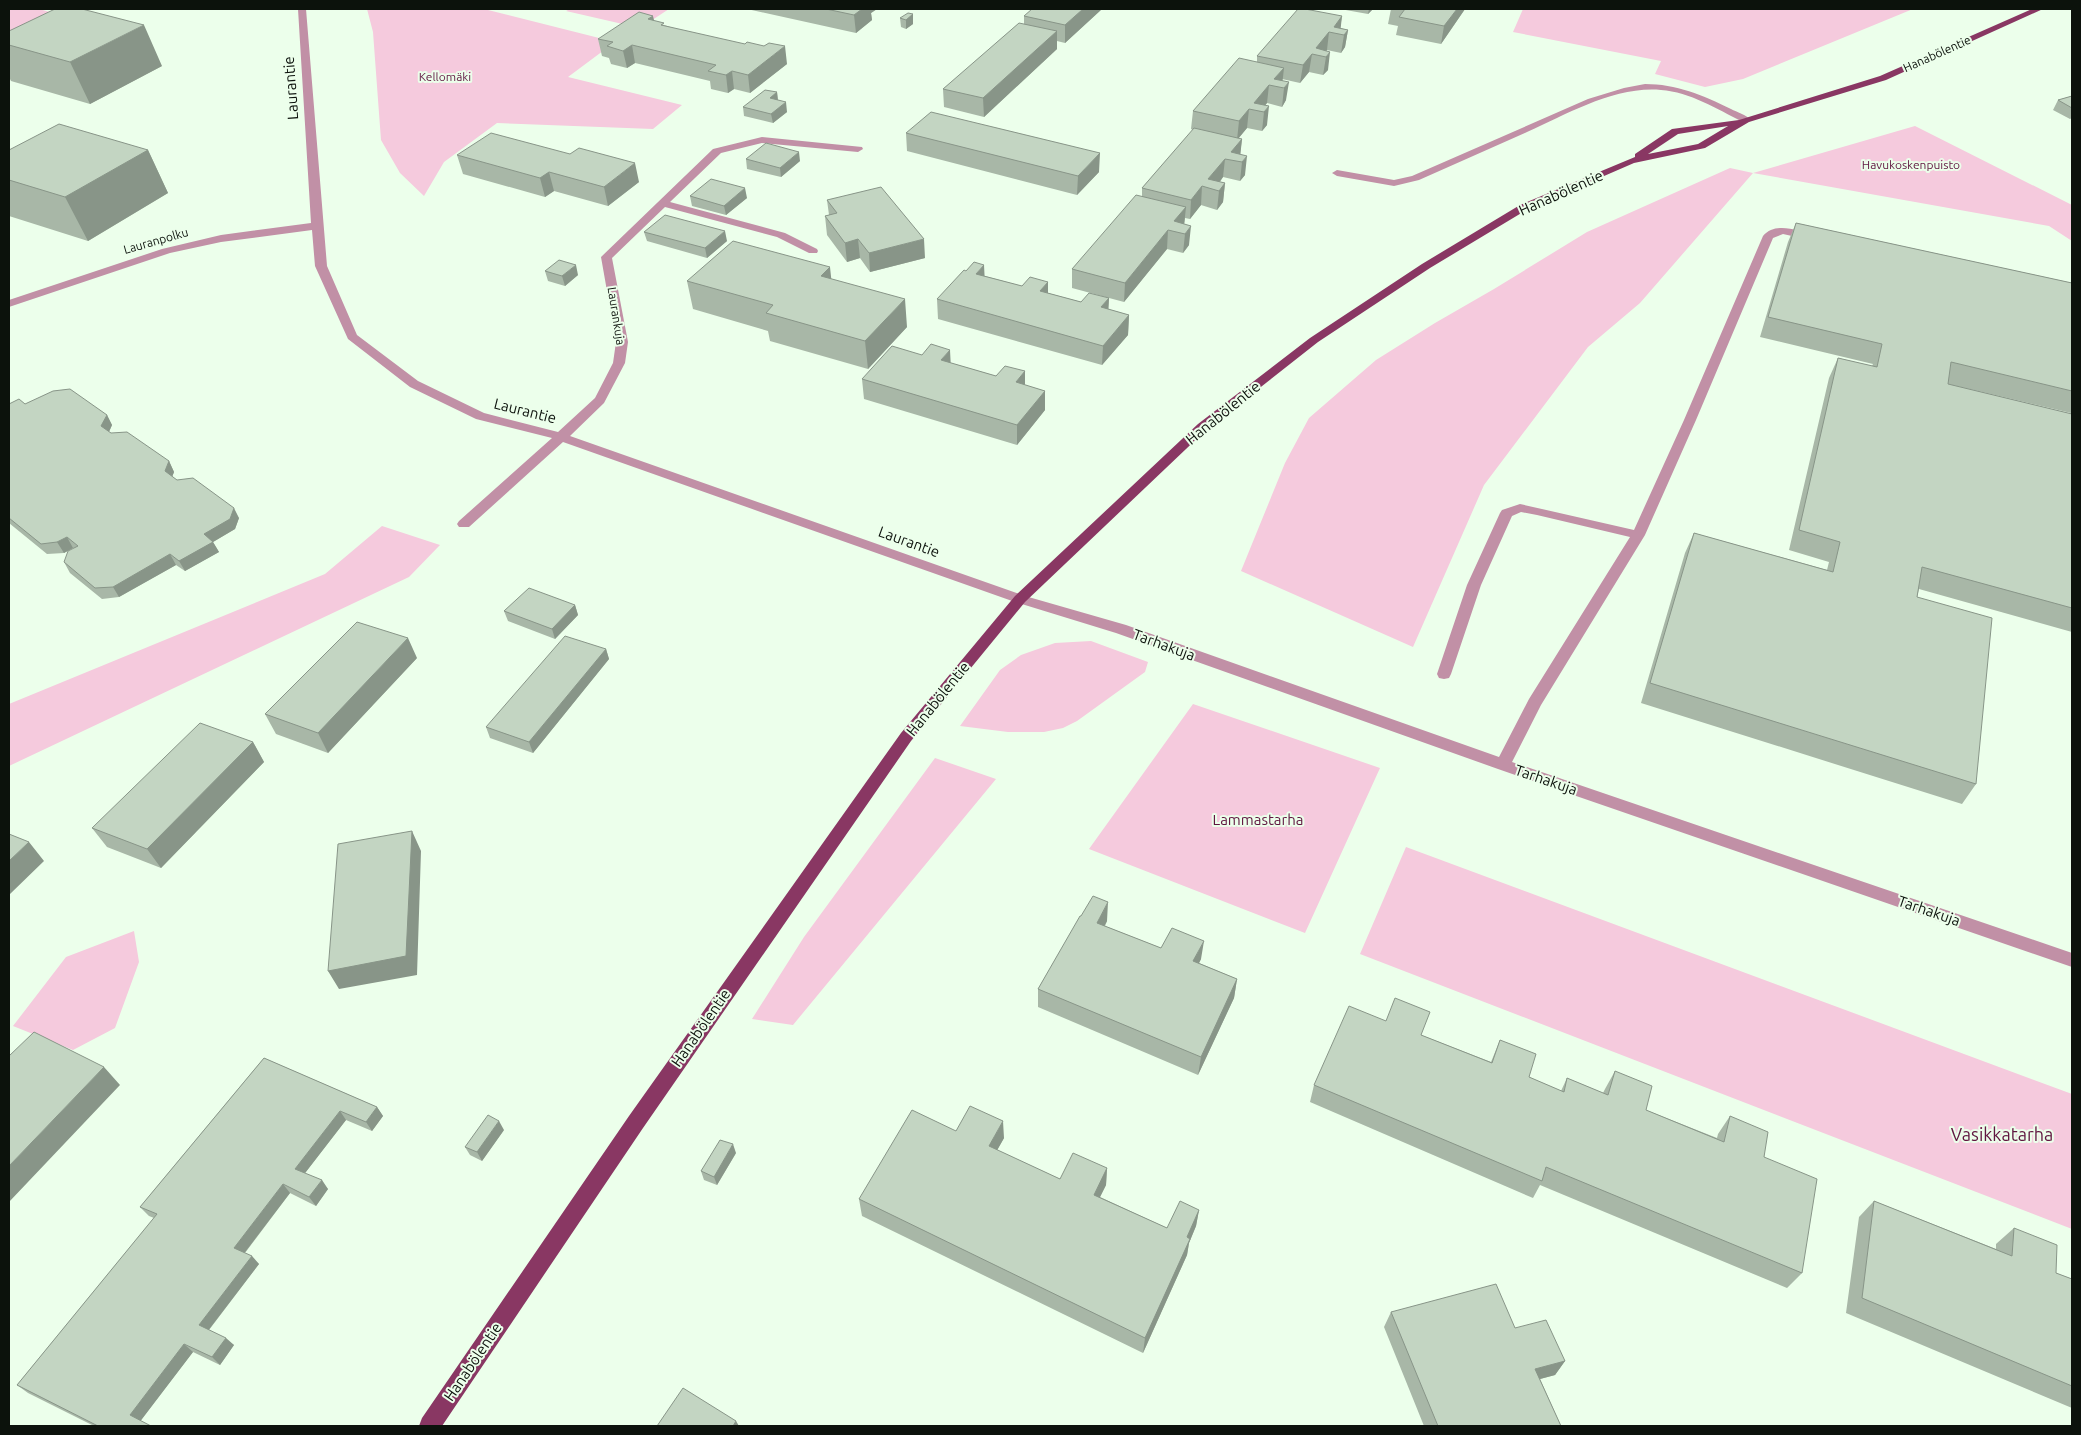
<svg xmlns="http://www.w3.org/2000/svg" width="2081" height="1435" font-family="Ubuntu,sans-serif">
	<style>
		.green { fill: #f5cadd }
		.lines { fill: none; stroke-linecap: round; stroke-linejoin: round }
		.minor { fill: #c190a6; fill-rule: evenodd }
		.major { fill: #893763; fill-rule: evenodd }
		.wall { fill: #a8b7a7 }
		.shaded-wall { fill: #889588 }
		.building { fill: #c3d5c2; stroke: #889588 }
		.labels { text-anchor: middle; stroke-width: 4; stroke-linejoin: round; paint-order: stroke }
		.far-street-label { font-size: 12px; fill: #0c120c; stroke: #ecffeb }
		.far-park-label { font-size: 12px; fill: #601640; stroke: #ecffeb }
		.street-label { font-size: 15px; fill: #0c120c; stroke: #ecffeb }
		.park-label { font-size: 15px; fill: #601640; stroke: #ecffeb }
		.near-park-label { font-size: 18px; fill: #601640; stroke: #ecffeb }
	</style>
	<rect width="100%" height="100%" fill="#ecffeb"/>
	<path class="green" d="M9,9h30l18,5 -48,23z
		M367,9h117l131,33 -47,35 114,28 -29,24 -156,-6 -53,39 -20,34 -24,-23 -19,-33 -8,-108z
		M570,9h99l-29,19 -74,-17z
		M1523,9h390l-170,70 -38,8 -50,-13 6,-13 -148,-29z
		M1915,126l157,79v36l-23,-15 -296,-53 -113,130 -52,44 -104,138 -71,162 -172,-76 44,-108 24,-45 67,-58 59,-37 59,-34 93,-57 143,-64 23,5z
		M382,526l58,19 -31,32 -400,189v-62l316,-130z
		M1091,641l57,21 -3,10 -68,49 -14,7 -19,4h-36l-48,-6 40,-56 21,-15 34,-12z
		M1193,704l187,64 -75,165 -216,-84z
		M935,758l61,21 -203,246 -41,-6 52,-82z
		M1406,847l666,247v135l-712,-275z
		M134,931l5,31 -24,66 -42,22 -60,-24 53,-69z"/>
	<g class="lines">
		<path class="minor" d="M298,9h8l21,257 30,69 61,46 66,32 74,19 37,-34 18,-35 3,-21 -15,-85 112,-108 49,-12 100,10 1,2 -5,3 -96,-9 -41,10 -51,49 115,31 32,16 1,2 -1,2h-8l-32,-16 -112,-30 -53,51 16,84 -3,21 -21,40 -34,33 455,160 101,29 373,132 30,-58 101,-162 -93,-22 -16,-3 -9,4 -31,69 -30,89 -2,4 -5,1 -5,-1 -2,-4 30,-89 33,-72 2,-3 18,-6 114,26 50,-110 79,-184c13,-15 35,-5 51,-1l1,2 -5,3 -27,-6 -10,4 -77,182 -51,115 -104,170 -29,57 560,191v14l-574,-198 -382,-136 -101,-31 -452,-160 -94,85h-10l-2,-3 2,-3 93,-83 -76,-19 -66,-32 -62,-48 -33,-73 -3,-36 -91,12 -51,11 -161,54v-7l153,-51 59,-14 90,-12z
			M1645,84c31,0 58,11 86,25 6,3 15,6 20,11l-2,2h-6c-26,-13 -53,-30 -82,-32 -47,-4 -93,24 -134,42 -36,16 -72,32 -108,48l-25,6 -57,-10 -5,-3 5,-3 57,10 18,-4 176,-77 36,-11z"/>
		<path class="major" d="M2032,9h11l-157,71 -137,42 -44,26 -71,15 -106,46 -98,59 -112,74 -112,88 -181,172 -114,139 -268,387 -201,298h-23l3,-8 207,-302 272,-383 114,-137 183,-172 112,-86 112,-74 98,-59 115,-48v-3l37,-25 67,-9 141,-44zM1728,126l-30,18 -50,10 30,-20z"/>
	</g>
	<path class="wall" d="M747,9h130l-6,4 1,7 -16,13z
		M1102,9l-37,34 -8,-2v8l-73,68 -40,-10 -1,-18 81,-65v-8z
		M1340,9h33l-5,5z
		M1391,9h74l-24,35 -45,-9 2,-9 -10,-2z
		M913,14v10l-7,5 -5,-2 -1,-9z
		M1342,16l-2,12 8,2 -3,17 -4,6 -14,-3 -1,1 2,19 -5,5 -14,-3 -9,11 -18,-4 4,21 -4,7 -15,-4 -2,2 2,20 -5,6 -15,-3 -9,11h4l-2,15 5,21 -5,6 -17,-4 -3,5 5,1 -2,19 -6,8 -16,-5 -11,14 -5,-1 -1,6 5,21 -6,8 -16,-4 -43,53 -52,-14v-19l70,-72v-9l51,-58 -2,-1 2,-18 64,-49v-6z
		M654,21l10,4 123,39 -37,29 -16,-4 -6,4 -17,-4 -1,-8 -75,-18 -8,5 -16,-4 -2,-6 -7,-2 -4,-17z
		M9,31l153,35 -72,38 -79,-23 -2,-4z
		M777,92l1,8 9,12 -14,11 -29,-7 -1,-9z
		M2072,96v22l-2,1 -17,-9 5,-10z
		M906,133l193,39 -22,23 -170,-44z
		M9,150h139l20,43 -80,48 -79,-25z
		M457,155l182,27 -31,24 -54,-15 -9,6 -82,-23z
		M746,159l54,2 -19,16 -34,-8z
		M690,196l57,2 -21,17 -34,-9z
		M827,200l98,58 -55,14 -10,-14 -13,4 -20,-27 -2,-19 4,-1z
		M1796,223l276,60v128l-1,2 -122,-29 123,30v218l-153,-43 -2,8 59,187 -14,20 -321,-101 44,-150 9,-20 133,37 2,-8 -40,-12 40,-172 9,-20 34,8 1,-2 -113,-27 28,-95z
		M644,232l83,9 -20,17 -60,-17z
		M545,271l33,4 -13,11 -17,-5z
		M985,276l37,10 26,-4v11l33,9 28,-4 -1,11 21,6 -1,20 -26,30 -164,-46 -1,-20z
		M831,279l76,48 -39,42 -98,-28 -2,-10 -75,-22 -6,-28z
		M951,363l45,13 29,-5v14l20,6v19l-28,35 -153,-46 -2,-20z
		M9,404h16l82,11 5,10 -3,7 60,29 5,11 -2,5 67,41 -4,11 -22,13 6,10 -34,19 -9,-6 -57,32 -17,2 -32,-26 -6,-11 10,-14h-1l-9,5 -17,1 -38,-31z
		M575,605l3,10 -23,24 -47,-18 -4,-10z
		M606,649l3,10 -76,94 -43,-15 -4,-11z
		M417,658l-89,95 -52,-19 -11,-20z
		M253,742l11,20 -103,106 -54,-21 -15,-19z
		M1081,916l26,5 -2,5 56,22 40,11 -2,4 38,16 -3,19 -36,77 -160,-68v-18z
		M1421,1035l70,27 9,-22 29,37 32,14 6,-13 36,15 2,-4 10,-18 31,39 71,28 1,-4 12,-18 34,41 38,116 -15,15 -247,-103 -7,13 -223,-96 4,-17z
		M264,1058l113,49 6,9 -11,15 -26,-11 -41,53 23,16 -12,17 -26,-13 -45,60 14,11 -50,66 25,15 -14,20 -27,-13 -53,69 11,5h-57l-66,-33 -11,-8 137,-167 -5,-2 -9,-9z
		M504,1130l-22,31 -12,-6 -5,-8z
		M956,1131l48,7 -7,12 63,29 47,-11 -1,17 -6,12 67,31 32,-18 -3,16 -7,17 -2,12 -44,98 -281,-137 -3,-17z
		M736,1153l-19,32 -13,-5 -3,-9z
		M1874,1201l122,48v-5l18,-16 42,45 16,6v129l-226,-95 13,-96z
		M1391,1312l124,16 50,33 -10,14 -15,4 21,47h-137l-40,-99z"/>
	<path class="shaded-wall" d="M862,9h15l-6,4 1,7 -16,13 -2,-18z
		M1083,9h19l-37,34v-18z
		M1369,9h4l-5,5z
		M1457,9h8l-24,35 3,-18z
		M913,14v10l-7,5v-9z
		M653,16l4,17 -9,-14z
		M1342,16l-2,18 -6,-7z
		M144,25l18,41 -72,38 -20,-42z
		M1348,30l-3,17 -4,6 3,-18z
		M1057,31v18l-73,68 -1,-19z
		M1329,32l-2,18 -5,6 -6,-8z
		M632,45l3,18 -8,5 -4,-17z
		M785,46l2,18 -37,29 -2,-18z
		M1330,52l-2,18 -5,5 3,-18z
		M1312,54l-3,18 -9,11 3,-18z
		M1284,68l-2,18 -8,-7z
		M732,71l2,18 -6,4 -2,-18z
		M1289,82l-3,18 -4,7 2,-19z
		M1269,85l-2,18 -7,9 -6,-9z
		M777,92l1,10 -8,-4z
		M786,102l1,10 -14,11 -2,-9z
		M1269,106l-2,19 -5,6 2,-19z
		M1249,109l-2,19 -10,12 2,-19z
		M1242,139l-2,19 -9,-6z
		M148,150l20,43 -80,48 -23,-44z
		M799,152l1,9 -19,16 -1,-9z
		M1100,153l-1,19 -22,23 1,-19z
		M1247,156l-2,19 -5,6 2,-19z
		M1225,159l-2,18 -9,12 -6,-10z
		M635,163l4,19 -31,24 -4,-19z
		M549,172l5,19 -9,6 -5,-19z
		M1225,183l-2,19 -6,8 2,-19z
		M1202,186l-1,19 -11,14 1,-19z
		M745,188l2,10 -21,17 -2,-9z
		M1186,207l-2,19 -10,-5z
		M1191,226l-2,19 -6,8 2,-19z
		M1168,230l-1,19 -43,53 1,-19z
		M725,231l2,10 -20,17 -2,-10z
		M858,239l2,19 -13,4 -2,-19z
		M924,239l1,19 -55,14 -1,-19z
		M576,265l2,10 -13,11 -3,-10z
		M984,265l1,19 -9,-10z
		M830,267l3,28 -12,-19z
		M1048,282v20l-8,-11z
		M1109,298l-1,20 -7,-11z
		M905,299l2,28 -39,42 -3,-28z
		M1129,315l-1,20 -26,30 1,-19z
		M950,350l1,19 -10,-9z
		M1025,371v20l-9,-9z
		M1045,391v19l-28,35v-20z
		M107,415l5,10 -5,11 -6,-10z
		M169,461l5,11 -4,10 -5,-11z
		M234,508l5,10 -4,11 -22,13 6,10 -34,19 -6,-10 25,-27z
		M67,537l6,11 -9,5 -7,-11z
		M170,554l6,11 -57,32 -6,-10z
		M575,605l3,10 -23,24 -3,-10z
		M408,638l9,20 -89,95 -10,-20z
		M606,649l3,10 -76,94 -4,-11z
		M253,742l11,20 -103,106 -14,-19z
		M412,831l9,20 -4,124 -78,14 -11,-18z
		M29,842l15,19 -35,34v-34z
		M1108,902l-1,19 -11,20 1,-18z
		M1204,941l-3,18 -10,20 2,-18z
		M1237,979l-3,19 -36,77 3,-18z
		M104,1067l16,18 -111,117v-36z
		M377,1107l6,9 -11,15 -6,-9z
		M340,1111l6,9 -44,57 -7,-8z
		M499,1121l5,9 -22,31 -5,-9z
		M1003,1121l1,17 -14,25 -1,-17z
		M733,1144l3,9 -19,32 -3,-8z
		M1107,1168l-1,17 -13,26 1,-16z
		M322,1180l6,9 -12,17 -7,-9z
		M283,1184l7,9 -48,63 -8,-8z
		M1199,1210l-3,16 -7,17 -2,12 -44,98 2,-15 42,-101z
		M252,1256l7,8 -52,68 -8,-7z
		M226,1338l8,7 -14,20 -8,-8z
		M184,1344l9,8 -54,71 -9,-8z
		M1565,1361l-10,14 -30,8 10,-14z
		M736,1421l3,5h-6z"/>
	<path class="building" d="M55,9h27l62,16 -74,37 -61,-17v-14z
		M826,9h36l-8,6z
		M1032,9h51l-18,16 -41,-9z
		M1298,9h7l37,7 -8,11 14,3 -4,5 -15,-3 -13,16 14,4 -4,5 -14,-3 -9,11 -46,-9z
		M1402,9h55l-13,17 -45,-9 6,-8z
		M639,12l14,4 -5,3 16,4 -3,2 84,19 2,-2 17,4 5,-3 16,3 -37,29 -16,-4 -6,4 -18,-4 8,-6 -84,-20 -9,6 -16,-5 6,-4 -15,-3z
		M908,13l5,1 -7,6 -6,-2z
		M1019,23l38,8 -74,67 -40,-9z
		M1239,58l45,10 -10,11 15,3 -5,6 -15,-3 -15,18 15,3 -5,6 -15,-3 -10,12 -46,-10z
		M765,90l12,2 -7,6 16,4 -15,12 -28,-7z
		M2072,96v12l-14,-8z
		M931,112l169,41 -22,23 -172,-43z
		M59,124l89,26 -83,47 -56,-17v-30z
		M1194,128l48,11 -11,13 16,4 -5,6 -17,-3 -17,20 17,4 -6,8 -17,-5 -11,14 -49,-12z
		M491,133l79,21 9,-6 56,15 -31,24 -55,-15 -9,6 -83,-23z
		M766,143l33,9 -19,16 -34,-9z
		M711,179l34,9 -21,18 -34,-10z
		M881,187l43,52 -55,14 -11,-14 -13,4 -20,-27 12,-3 -10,-13z
		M1136,195l50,12 -12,14 17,5 -6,8 -17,-4 -43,53 -53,-14z
		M665,215l60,16 -20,17 -61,-16z
		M1796,223l276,60v108l-121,-29 -3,22 124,30v194l-150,-41 -5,30 75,21 -16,166 -326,-101 44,-150 139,39 7,-30 -41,-12 39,-172 39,9 5,-23 -114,-27z
		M733,241l97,26 -9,9 84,23 -40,42 -99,-28 7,-8 -86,-24z
		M559,260l17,5 -14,11 -17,-5z
		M974,262l10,3 -8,9 46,12 8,-9 18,5 -8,9 41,11 8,-9 20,5 -8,9 28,8 -26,31 -166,-47 27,-29 2,1z
		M931,344l19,6 -9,10 55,16 9,-10 20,5 -9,11 29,9 -28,34 -155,-46 30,-33 30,9z
		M70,389l37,26 -6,11 10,7 16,-1 42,29 -4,10 12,9 16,-2 41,30 -4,11 -26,15 9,8 -34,19 -9,-7 -57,33 -18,1 -31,-26 4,-11 10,-5 -11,-9 -10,5 -16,2 -32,-26v-114l10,-5 6,5 28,-13z
		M529,588l46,17 -23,24 -48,-18z
		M357,622l51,16 -90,95 -53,-19z
		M565,636l41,13 -77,93 -43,-15z
		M200,723l53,19 -106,107 -55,-21z
		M412,831l-6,125 -78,15 10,-127z
		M9,834l20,8 -20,19z
		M1093,896l15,6 -11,21 64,25 11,-20 32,13 -11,20 44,18 -36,78 -163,-68 42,-73h1z
		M1395,998l35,14 -9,23 71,28 8,-23 36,14 -7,23 35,15 3,-14 41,17 7,-24 37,15 -6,24 78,32 6,-26 38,16 -4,25 53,22 -15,94 -256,-106 -4,14 -228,-96 35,-79 37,15z
		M34,1032l70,35 -95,99v-110z
		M264,1058l113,49 -11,15 -26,-11 -45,58 27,11 -13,17 -26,-13 -49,64 18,8 -53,69 27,13 -14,19 -28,-13 -54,71 21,11h-53l-81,-41 140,-171 -17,-7z
		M970,1106l33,15 -14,25 71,33 13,-26 34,15 -13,27 73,33 13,-27 19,9 -12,27 3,2 -45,99 -286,-139 53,-89 44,21z
		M488,1115l11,6 -22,31 -12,-5z
		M720,1140l13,4 -19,33 -13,-6z
		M1874,1201l138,55 2,-28 43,17 -1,28 16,6v107l-210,-88z
		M1496,1284l19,44 31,-8 19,41 -30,8 26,57h-123l-47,-114z
		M683,1388l53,33 -3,5h-76z"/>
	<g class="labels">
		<g class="far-street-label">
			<text transform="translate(1937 54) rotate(-24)" y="4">Hanabölentie</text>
			<text transform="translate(156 241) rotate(-16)" y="4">Lauranpolku</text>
			<text transform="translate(616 316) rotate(81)" y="4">Laurankuja</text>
		</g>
		<g class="far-park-label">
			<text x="445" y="81">Kellomäki</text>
			<text x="1911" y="169">Havukoskenpuisto</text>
		</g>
		<g class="street-label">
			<text transform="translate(291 88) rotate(-94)" y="5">Laurantie</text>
			<text transform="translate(1561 193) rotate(-24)" y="5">Hanabölentie</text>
			<text transform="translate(525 411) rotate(14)" y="5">Laurantie</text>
			<text transform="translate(1223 413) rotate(-39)" y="5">Hanabölentie</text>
			<text transform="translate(909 542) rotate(20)" y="5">Laurantie</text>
			<text transform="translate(1164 645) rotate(20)" y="5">Tarhakuja</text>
			<text transform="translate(938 699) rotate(-51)" y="5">Hanabölentie</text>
			<text transform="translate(1546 780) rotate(19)" y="5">Tarhakuja</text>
			<text transform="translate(1929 911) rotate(19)" y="5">Tarhakuja</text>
			<text transform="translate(701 1028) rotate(-55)" y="5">Hanabölentie</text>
			<text transform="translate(473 1362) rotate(-56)" y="5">Hanabölentie</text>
		</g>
		<g class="park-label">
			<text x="1258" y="825">Lammastarha</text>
		</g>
		<g class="near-park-label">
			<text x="2002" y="1141">Vasikkatarha</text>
		</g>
	</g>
	<rect width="2081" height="1435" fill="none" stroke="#0c120c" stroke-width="20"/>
</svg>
